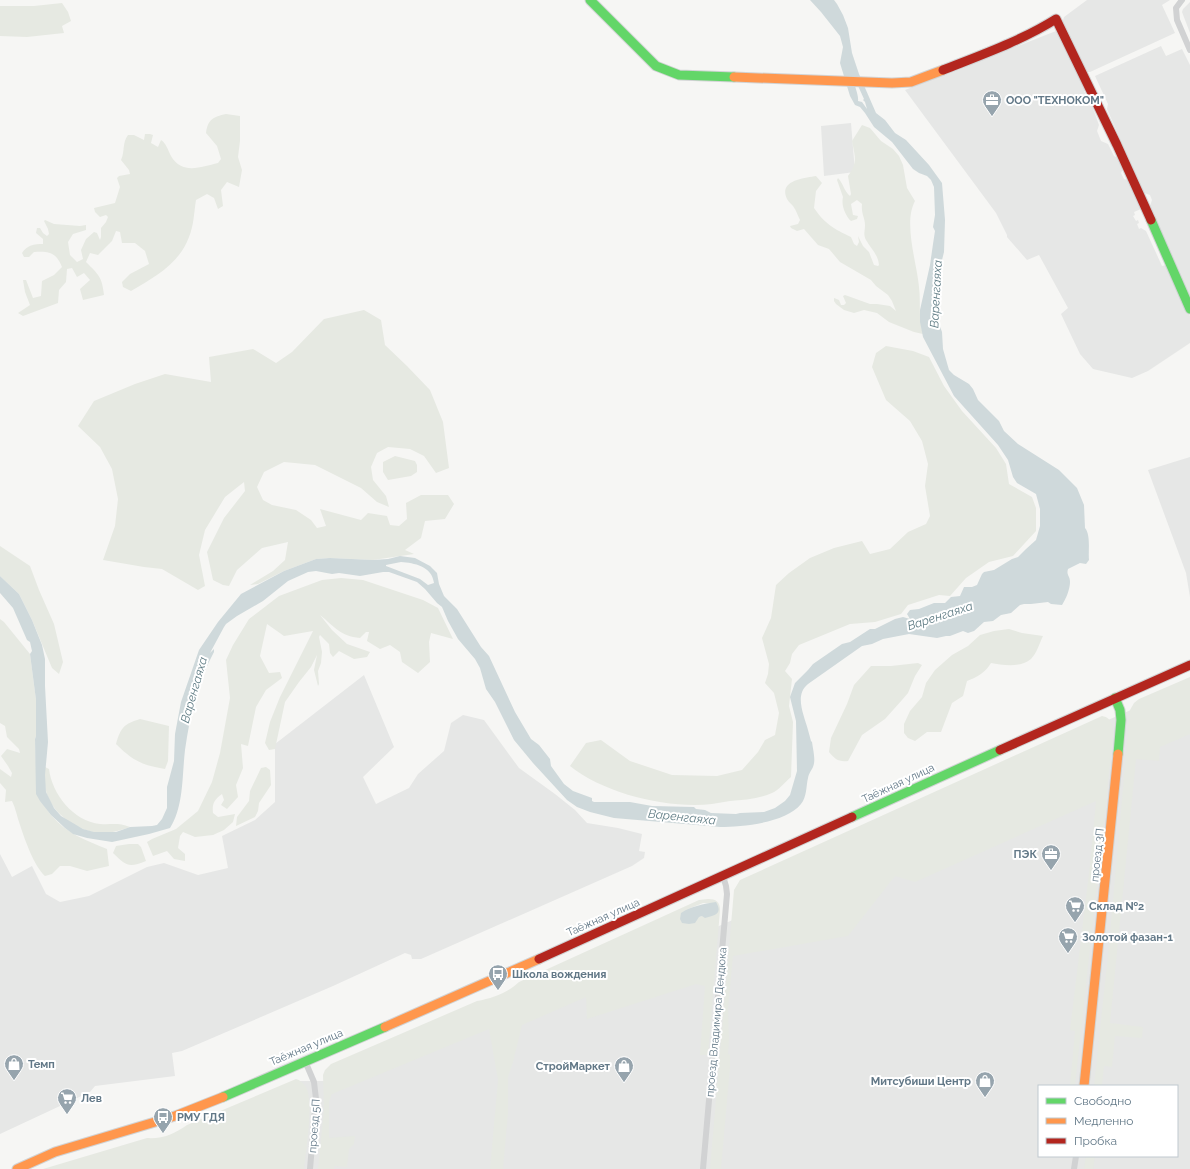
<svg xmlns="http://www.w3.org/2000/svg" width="1190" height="1169" font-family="Raleway,sans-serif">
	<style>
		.built { fill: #e6e7e6; fill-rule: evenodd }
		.green { fill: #e6e9e2; fill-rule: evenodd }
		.water { fill: #cfd9db; fill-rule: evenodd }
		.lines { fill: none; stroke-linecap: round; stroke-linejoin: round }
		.fast-casing { stroke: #d1d3d4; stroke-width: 11 }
		.slow-casing { stroke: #d1d3d4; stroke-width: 11 }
		.jam-casing { stroke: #d1d3d4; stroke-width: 11 }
		.street { stroke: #d1d2d3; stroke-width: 6 }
		.fast { stroke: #63d668; stroke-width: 9 }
		.slow { stroke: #ff974d; stroke-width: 9 }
		.jam { stroke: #b3261e; stroke-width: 9 }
		.labels { text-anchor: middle; stroke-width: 4; stroke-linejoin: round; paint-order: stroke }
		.poi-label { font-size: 11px; font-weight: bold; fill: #627887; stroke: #fff; text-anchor: start }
		.street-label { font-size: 11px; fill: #627887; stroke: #fff }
		.water-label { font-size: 12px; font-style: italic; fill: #5e7b83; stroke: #fff }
	</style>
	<rect width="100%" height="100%" fill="#f6f6f4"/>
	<path class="built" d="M1087,0h83l-8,5 13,28 -85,39h-4l-24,-48 2,-7z
		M1190,2v31l-8,-21 1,-3z
		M1056,31l4,2 28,56 -4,2 6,12h1l8,22 -2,6 4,10 7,3 6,12 4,2 5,11 -2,4 3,6 4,1 13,29 -7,3 1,3 -2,1 3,5 2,-1 1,3 -2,1 2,5 2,-1 5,3 16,35 4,-1 24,51v27l-42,28 -16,7 -39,-9 -13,-15 -19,-40 7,-6 -29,-53 -12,5 -20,-23v-2l-11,-22 -91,-123z
		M1161,46l5,10 16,-7 8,16v232l-40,-91 2,-6 -2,-5 -6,-2 -37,-84 1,-5 -13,-28z
		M851,123l4,49 -31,4 -3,-50z
		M1190,457v140l-4,-24 -38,-103z
		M364,675l30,72 -31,30 13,27 33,-16 9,-14 26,-23 7,-28 12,-8 21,5 35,48 36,26 20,16 12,13 31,5 24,6 -3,17 6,1 -1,6 -12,8 -211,93h-9l-1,-4 -6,-2 -72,33 -151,65 -10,2 3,23 -80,10 -5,6 -90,42v-280l12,23 20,-11 14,28 14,8 29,-6 58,-29 17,-4 34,12 30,-7 -6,-32 33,-16 20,-18v-58z
		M1190,684v485h-1092l56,-27 143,-61h35l265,-102 138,-60 364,-195zM1039,1086h138v70h-138z"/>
	<path class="green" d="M62,3l6,9 3,9 -9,5 2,7 -37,4 -27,-1v-30h34z
		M226,114l14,2v25l-2,16 4,13 -3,17 -12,-5 -6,8 2,16 -5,3 -4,-11 -7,-4 -11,6c-2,12 -2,25 -7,37 -10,27 -34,40 -58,54l-8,-4 -1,-5 8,-8 19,-10 -4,-13 -10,-8h-13l-2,-11 -4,-1 -4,10 -14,14 -8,-2 -4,9c13,13 16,15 18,33l-21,5 -3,-11 10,-9 -6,-7 -7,4 -5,-9 -5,1 -1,13 -7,8 -1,13 -35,13 -5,-3 12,-8 -5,-13 -2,-12h3l7,18 8,-2 1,-15 12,-6 8,-8c-6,-15 -13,-16 -28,-15l-5,5h-5l-2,-4c5,-8 12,-9 21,-9v-5l-7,-6 1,-5h3l3,5 4,3 2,-2 -1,-5 -4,-8 1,-1 9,4 26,2 6,-1v5l-13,4 -5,8 2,13 7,7 6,-3 -2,-9 5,-11 8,-7 3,1 3,7 1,-3v-9l5,-6 2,-5 -2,-2 -6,2 -5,-5 -1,-4 21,-5 5,-16 -3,-9 2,-2 11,-2 -1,-4 -8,-10c4,-9 1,-17 7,-25h6l10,5 1,-6h5l3,1 -2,8 7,4 3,-7c5,3 7,10 10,16 11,19 30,11 47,7l3,-4 -4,-13 -11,-13c2,-14 7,-16 20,-19z
		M862,125l8,3 11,13 12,8 6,7 4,9 4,23 8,13c-12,22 2,62 4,86 2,17 -1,29 4,47l-9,-2 -25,-10 -12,-9 -13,-3 -10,3 -10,-3 -8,-6 -2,-3v-3l5,2 2,5h3l2,-2 -3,-7 2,-1 25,9h7l13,2 6,5 -4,-10 -4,-6 -12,-9 -5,-6 -31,-18 -11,-13 -11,-4 -14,-16 -7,2 -6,-3 -1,-2 8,-2 2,-4c-2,-4 -4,-10 -7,-14 -2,-2 -5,-5 -6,-7 -9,-19 18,-21 29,-23l6,7 -6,8 -2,17c11,16 20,21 37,29l3,7 3,2 2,-4 -1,-6 5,10 6,6 5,13 4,1 1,-1c-1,-11 -8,-16 -13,-25 -3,-6 -1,-8 -1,-15 0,-7 -4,-11 -3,-21l-5,-4 -6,4 2,11 5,1 -1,3 -6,2c-6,-6 -10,-16 -8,-24l-6,-17 1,-2c5,5 6,13 12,18l1,-2 -3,-18c10,-14 7,-19 4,-35z
		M364,310l17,10 4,25 22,21 23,24 13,32 6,46 -13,5 -12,-17 -14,-7 -22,-2 -11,6 -6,14 2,13 13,16 3,11 -12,-5 -16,-14 -46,-23 -31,-3 -20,10 -7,15 6,13 9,5 24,5 15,10 6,8 9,-2 -6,-17 41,11 7,-7 19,3 3,9 9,1 8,-7 -1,-16 15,-8h27l6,9 -9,15 -20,2 -4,17 -16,12 9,4 -41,6 -43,-2 -14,1 -32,12 -26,13 -8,1 23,-14 12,-11 3,-18 -26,6 -25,22 -8,16 -6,-1 -10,-5 -6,-28 17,-34 21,-27 -1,-9 -19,15 -20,33 -6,25 6,31 -7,4 -36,-21 -18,-2 -41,-7 12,-34 3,-27 -6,-30 -12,-22 -22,-21 16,-25 41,-17 30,-10 46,8 -2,-25 44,-8 23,14 16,-11 32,-33z
		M886,346l27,5 16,6 15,29 18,25 34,37 10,16 3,20 23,13 4,11v23l-23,25 -24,6 -23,16 -16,18 -11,-1 -31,10 -7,9 -26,8 -25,2 -51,21 -7,9 -2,9 -5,8 7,8 -3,27 4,16 -2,55c-6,5 -12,13 -19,16 -13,6 -28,7 -42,8 -6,1 -12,2 -18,3 -44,5 -107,-10 -142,-38l16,-23 15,-3 29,21 42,14 45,1 25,-6 16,-18 7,-12 10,-5 4,-22 -5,-20 -9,-10 3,-9 1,-10 -7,-26 9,-20 5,-33 13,-12 21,-15 24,-10 28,-7 8,13 20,-5 18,-17 18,-8 4,-8 -5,-30 3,-22 -6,-23 -12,-20 -24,-21 -14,-33 4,-14z
		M395,456l20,5 2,4v7l-6,4 -23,4 -5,-8v-10z
		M0,546l30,20 9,24 15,34 9,38 -4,12 -7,-6 -20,-48 -13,-26 -19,-18z
		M341,578l22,2 60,20 15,8 15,31 -22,-6 -2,9 1,20 -12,11 -16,-11 -2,-10 -10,-7 -10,4 -13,-8 2,-9h-3l-6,6c-20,-2 -25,-11 -40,-23l12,15 15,14 23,8 -3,5 -13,2 -15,-8 -6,6 -3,-4 -1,-9 -9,-9 -1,2 3,15 -1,11 -3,8 1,13 -1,2 -4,-16 3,-15 -6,12 -12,15 -14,20 -10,47 -6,1 -4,-7 5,-21 10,-25 33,-66 -29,5 -17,-12 -7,32 9,17 11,-1 2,6 -16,12 -10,17 -8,39 -7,-2 2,24 -7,17 2,12 -11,12 -6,-4 3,-5 -2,-6c-8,6 -10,10 -9,19l5,4 17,-3 -2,8 -9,8 -11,5 -18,2 -12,-5 -3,4 -2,12 7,6v7l-11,-2 -7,-8 -14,5 -6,-14 5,-3 24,-10 22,-18 14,-29 8,-29 10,-55 -4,-38 7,-15 16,-26 30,-23 43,-16z
		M0,619l4,3 26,32 6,46v36l-1,3 2,47 -1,3c5,9 9,19 16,27 14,17 35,25 55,33l2,17 -22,5 -17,-5h-10l-8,8 -7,2c-11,-10 -20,-36 -25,-51 -3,-8 -4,-16 -8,-24l-7,1 1,-12 -6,-7v-14l11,8 1,-4 -4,-7 -7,-10 6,-7 13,4 -1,-4 -12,-12 -2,-11 -5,-3z
		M1009,629l13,4 21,3c-4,8 -6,17 -12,23 -10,9 -29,6 -40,4 -6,10 -14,14 -24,18l-4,15 -11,7 -11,29h-14l-12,9 -7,-3 -4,-5v-9l6,-13 12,-14 4,-14 9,-13 17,-15 16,-9 12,-11 14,-4z
		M918,663l4,2 -7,11 -7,17 -6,7 -17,19 -23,16 -14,26c-10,1 -13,-2 -19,-9l2,-14 16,-34 7,-19 17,-19h20z
		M1190,677v57l-30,13 -1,14 -23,-2 -26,264 33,4 -1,11 -27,-2 -3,31 -8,-1 -2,20h-8l15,-141 21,-235 4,-7 5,-4z
		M1102,716c11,2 11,11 11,20l-38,350h-5l5,-55 -5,-1 20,-165 6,-64 -181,81 -20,-6 -47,60 -115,20 -5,53 1,31 -1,14 2,1v12l-9,102h-11l24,-279 6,-10z
		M140,719l29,7 -1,35 -3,8c-23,-4 -32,-8 -49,-25 5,-17 8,-20 24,-25z
		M45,767l4,2c3,25 24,52 51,55 12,1 17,-2 30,3 -12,4 -24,8 -37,5 -19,-4 -42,-20 -47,-41 -2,-8 -1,-16 -1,-24z
		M266,767l4,3 1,15 -12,18 -1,8 -3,6 -19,9 1,-9 12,-16 1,-10 11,-23z
		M129,844h9l3,3 5,14c-17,7 -20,5 -33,-8l3,-7z
		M708,899c8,0 12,3 12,11l-12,145h-8l5,-69 -9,-2 -109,35 -1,-22 -64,28 -9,37 -5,15v36l-5,56h-13l8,-89 -9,-51 -157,65 -3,7v37l26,-2 -1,8 -5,5 -2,18 -13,-1v3h-16l6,-60 -1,-34 2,-5 6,-6 146,-63c16,-3 30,-8 42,-19l180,-82zM703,903h7l-8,13 -4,1 -10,-8z
		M296,1079c4,1 7,4 10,8 8,15 0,63 -2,82h-261l104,-31c16,1 27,-4 40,-13z
		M1086,1156h9l-2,13h-9z"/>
	<path class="water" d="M810,0h24l3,4 6,11 5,13 4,25 7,21 17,39 9,7 10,13 11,7 23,25 13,18 3,37 -1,32 -4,16 -3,50 5,14 1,17 6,21 5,5 15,9 4,5 5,11 21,21 5,10 14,13 41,26 18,18 7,17 1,23c6,7 3,23 4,32l-3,4 -6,-1 -12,6c-2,6 2,7 2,13 0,7 -4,17 -8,23l-11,-1 -3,-2 -17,2h-7l-4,1 -9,8 -10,2 -8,6 -9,1 -10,9 -6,2 -5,-2 -13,5h-4l-9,2 -28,-4 -26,5 -11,5 -10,2 -54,38c-14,11 -4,31 0,46l3,11 1,1c1,8 4,18 1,25 -2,4 -4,6 -5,11 -2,8 -1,19 -7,26 -15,19 -59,23 -81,23l-106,-9 -24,-6 -13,-5 -10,-7 -34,-37 -19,-23 -19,-38 -9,-13 -6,-21 -5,-9 -17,-20 -10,-18 -6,-14 -5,-4 -12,-14 -8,-7 -28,-10h-6l-23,4 -21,-3 -7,1 -16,-3 -8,1 -20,9 -25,20 -26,15 -11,8 -2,3 -14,26 4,-4v3c-17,31 -24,63 -29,98 -3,25 -1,56 -15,78l-21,6 -37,8 -25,-4 -14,-4 -8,-6 -14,-13 -11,-14 -4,-7 -1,-55 1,-3v-36l-6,-46 2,-3 -2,-9 -3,-2 -14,-32 -13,-15v-17l19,18 13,26 10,25 3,14v27l3,56 -3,33 1,17 8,16 7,8 22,13 11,3h22l14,-5 22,-1 5,-1 5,-6 5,-11v-21l7,-26 1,-27 6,-32 18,-52 19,-28 23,-28 43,-23 32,-12 14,-1 43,2 15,-1 12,-3 15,2 15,8 7,7 2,11 5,12 13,13 24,38 8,9 26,56 16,27 8,6 11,14 1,7 13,18 9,7 19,7v3l2,1h36l22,4 42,1 2,2 9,1 6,3 25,1 4,-1 24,-1 11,-4 10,-7 5,-6 7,-24 -1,-50 -6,-24 5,-14 13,-13 5,-6 29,-20 8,-2 20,-13h5l20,-10 8,-2 7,2 -3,-5 3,-4 9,-1 15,-6h11l6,-6 9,-1 4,-9h8l5,-2 5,-11 2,-2 10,-2 18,-11 6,-2 8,-8 10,-9 4,-14v-17l-4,-15 -19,-11 -4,-6 -5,-17 -10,-15 -44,-49 -31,-59 -3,-15v-12l10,-45 3,-21 2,-13 -2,-4 2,-12 -1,-28 -3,-7 -4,-4 -8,-3 -6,-4 -21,-27 -18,-15 -9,-14 -5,-6 -5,-2 -5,-9 -10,-33 3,-16 -3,-11 -19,-24zM854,77l10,22 -1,1 2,2 2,7 -5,-7 -4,-1c1,-7 -5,-16 -4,-24zM401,562c13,1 31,4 33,21l-6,2 -8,-6 -34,-13v-1z
		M716,902c7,12 -1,13 -11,16l-3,-2 -3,1 -4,6 -6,1 -7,-1 -2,-4 1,-6c11,-7 22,-9 35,-11z"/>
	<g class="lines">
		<defs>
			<path id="fast" d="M590,0l66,66 23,9 55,2
				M1151,220l39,89
				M1115,698l5,12 1,10 -3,34
				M852,817l148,-67
				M223,1097l162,-70"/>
			<path id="slow" d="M734,77l158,6 19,-1 32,-12
				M385,1027l154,-68
				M1084,1086l34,-332
				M17,1169l38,-17 120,-36 48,-19"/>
			<path id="jam" d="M943,70c38,-15 78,-29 113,-51l61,126 34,75
				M1000,750l190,-85
				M539,959l313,-142"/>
		</defs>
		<use href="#fast" class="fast-casing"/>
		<use href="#slow" class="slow-casing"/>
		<use href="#jam" class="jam-casing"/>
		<path class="street" d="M1182,0l-6,8 1,12 13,30
			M305,1061l9,21 2,17 -6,70
			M703,1169l24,-275 -1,-8 -3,-10
			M1074,1169l2,-13"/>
		<use href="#fast" class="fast"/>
		<use href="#slow" class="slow"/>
		<use href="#jam" class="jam"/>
	</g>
	<defs>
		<symbol id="office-pin" viewBox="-11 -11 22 30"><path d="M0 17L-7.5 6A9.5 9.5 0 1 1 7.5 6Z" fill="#96a4ad" stroke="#fff"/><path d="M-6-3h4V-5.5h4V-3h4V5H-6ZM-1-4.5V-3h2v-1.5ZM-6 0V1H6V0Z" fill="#fff"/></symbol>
		<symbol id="supermarket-pin" viewBox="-11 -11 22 30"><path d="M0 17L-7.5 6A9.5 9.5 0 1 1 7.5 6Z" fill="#96a4ad" stroke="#fff"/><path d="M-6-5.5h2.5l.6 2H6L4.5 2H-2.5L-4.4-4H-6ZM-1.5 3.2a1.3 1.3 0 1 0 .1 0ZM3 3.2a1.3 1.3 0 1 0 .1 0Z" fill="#fff"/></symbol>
		<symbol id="bus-pin" viewBox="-11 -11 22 30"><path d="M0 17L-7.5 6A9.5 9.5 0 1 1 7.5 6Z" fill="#96a4ad" stroke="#fff"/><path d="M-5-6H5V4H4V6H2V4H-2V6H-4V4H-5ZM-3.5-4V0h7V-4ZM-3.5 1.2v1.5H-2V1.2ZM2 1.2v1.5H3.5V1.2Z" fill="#fff"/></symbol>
		<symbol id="shop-pin" viewBox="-11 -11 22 30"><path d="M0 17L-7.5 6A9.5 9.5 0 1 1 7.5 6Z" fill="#96a4ad" stroke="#fff"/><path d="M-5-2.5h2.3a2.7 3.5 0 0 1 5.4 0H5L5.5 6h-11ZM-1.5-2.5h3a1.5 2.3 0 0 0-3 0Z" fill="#fff"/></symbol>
	</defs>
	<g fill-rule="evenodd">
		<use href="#office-pin" x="981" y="89" width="22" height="30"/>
		<use href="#office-pin" x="1040" y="843" width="22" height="30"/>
		<use href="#supermarket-pin" x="1064" y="895" width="22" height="30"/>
		<use href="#supermarket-pin" x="1057" y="926" width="22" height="30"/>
		<use href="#bus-pin" x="487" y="963" width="22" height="30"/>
		<use href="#shop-pin" x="3" y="1053" width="22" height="30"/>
		<use href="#shop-pin" x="613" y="1055" width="22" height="30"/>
		<use href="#shop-pin" x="974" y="1070" width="22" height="30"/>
		<use href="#supermarket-pin" x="56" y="1087" width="22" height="30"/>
		<use href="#bus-pin" x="152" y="1106" width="22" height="30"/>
	</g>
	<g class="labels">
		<g class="poi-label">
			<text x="1006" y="104">ООО "ТЕХНОКОМ"</text>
			<text x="1037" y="858" text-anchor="end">ПЭК</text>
			<text x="1089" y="910">Склад №2</text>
			<text x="1082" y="941">Золотой фазан-1</text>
			<text x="512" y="978">Школа вождения</text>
			<text x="28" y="1068">Темп</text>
			<text x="610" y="1070" text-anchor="end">СтройМаркет</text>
			<text x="971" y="1085" text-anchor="end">Митсубиши Центр</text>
			<text x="81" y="1102">Лев</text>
			<text x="177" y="1121">РМУ ГДЯ</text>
		</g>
		<g class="street-label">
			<text transform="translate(898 783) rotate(-25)" y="4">Таёжная улица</text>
			<text transform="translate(1097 855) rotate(-84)" y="4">проезд 3П</text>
			<text transform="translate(603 917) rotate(-24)" y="4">Таёжная улица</text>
			<text transform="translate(716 1022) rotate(-85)" y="4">проезд Владимира Дендюка</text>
			<text transform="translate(306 1047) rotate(-23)" y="4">Таёжная улица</text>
			<text transform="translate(314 1126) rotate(-86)" y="4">проезд 5П</text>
		</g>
		<g class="water-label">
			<text transform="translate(936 294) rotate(-87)" y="4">Варенгаяха</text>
			<text transform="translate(940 616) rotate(-18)" y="4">Варенгаяха</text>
			<text transform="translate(194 690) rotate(-74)" y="4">Варенгаяха</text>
			<text transform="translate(682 817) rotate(6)" y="4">Варенгаяха</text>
		</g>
	</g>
	<rect x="1038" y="1085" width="140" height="72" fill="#ffffff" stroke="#c0c9cf"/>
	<rect x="1046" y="1098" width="20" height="6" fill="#63d668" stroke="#c0c9cf"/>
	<text x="1074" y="1105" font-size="12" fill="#627887">Свободно</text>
	<rect x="1046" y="1118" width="20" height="6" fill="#ff974d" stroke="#c0c9cf"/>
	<text x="1074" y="1125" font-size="12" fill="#627887">Медленно</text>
	<rect x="1046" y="1138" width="20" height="6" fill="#b3261e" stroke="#c0c9cf"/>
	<text x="1074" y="1145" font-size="12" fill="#627887">Пробка</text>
</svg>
